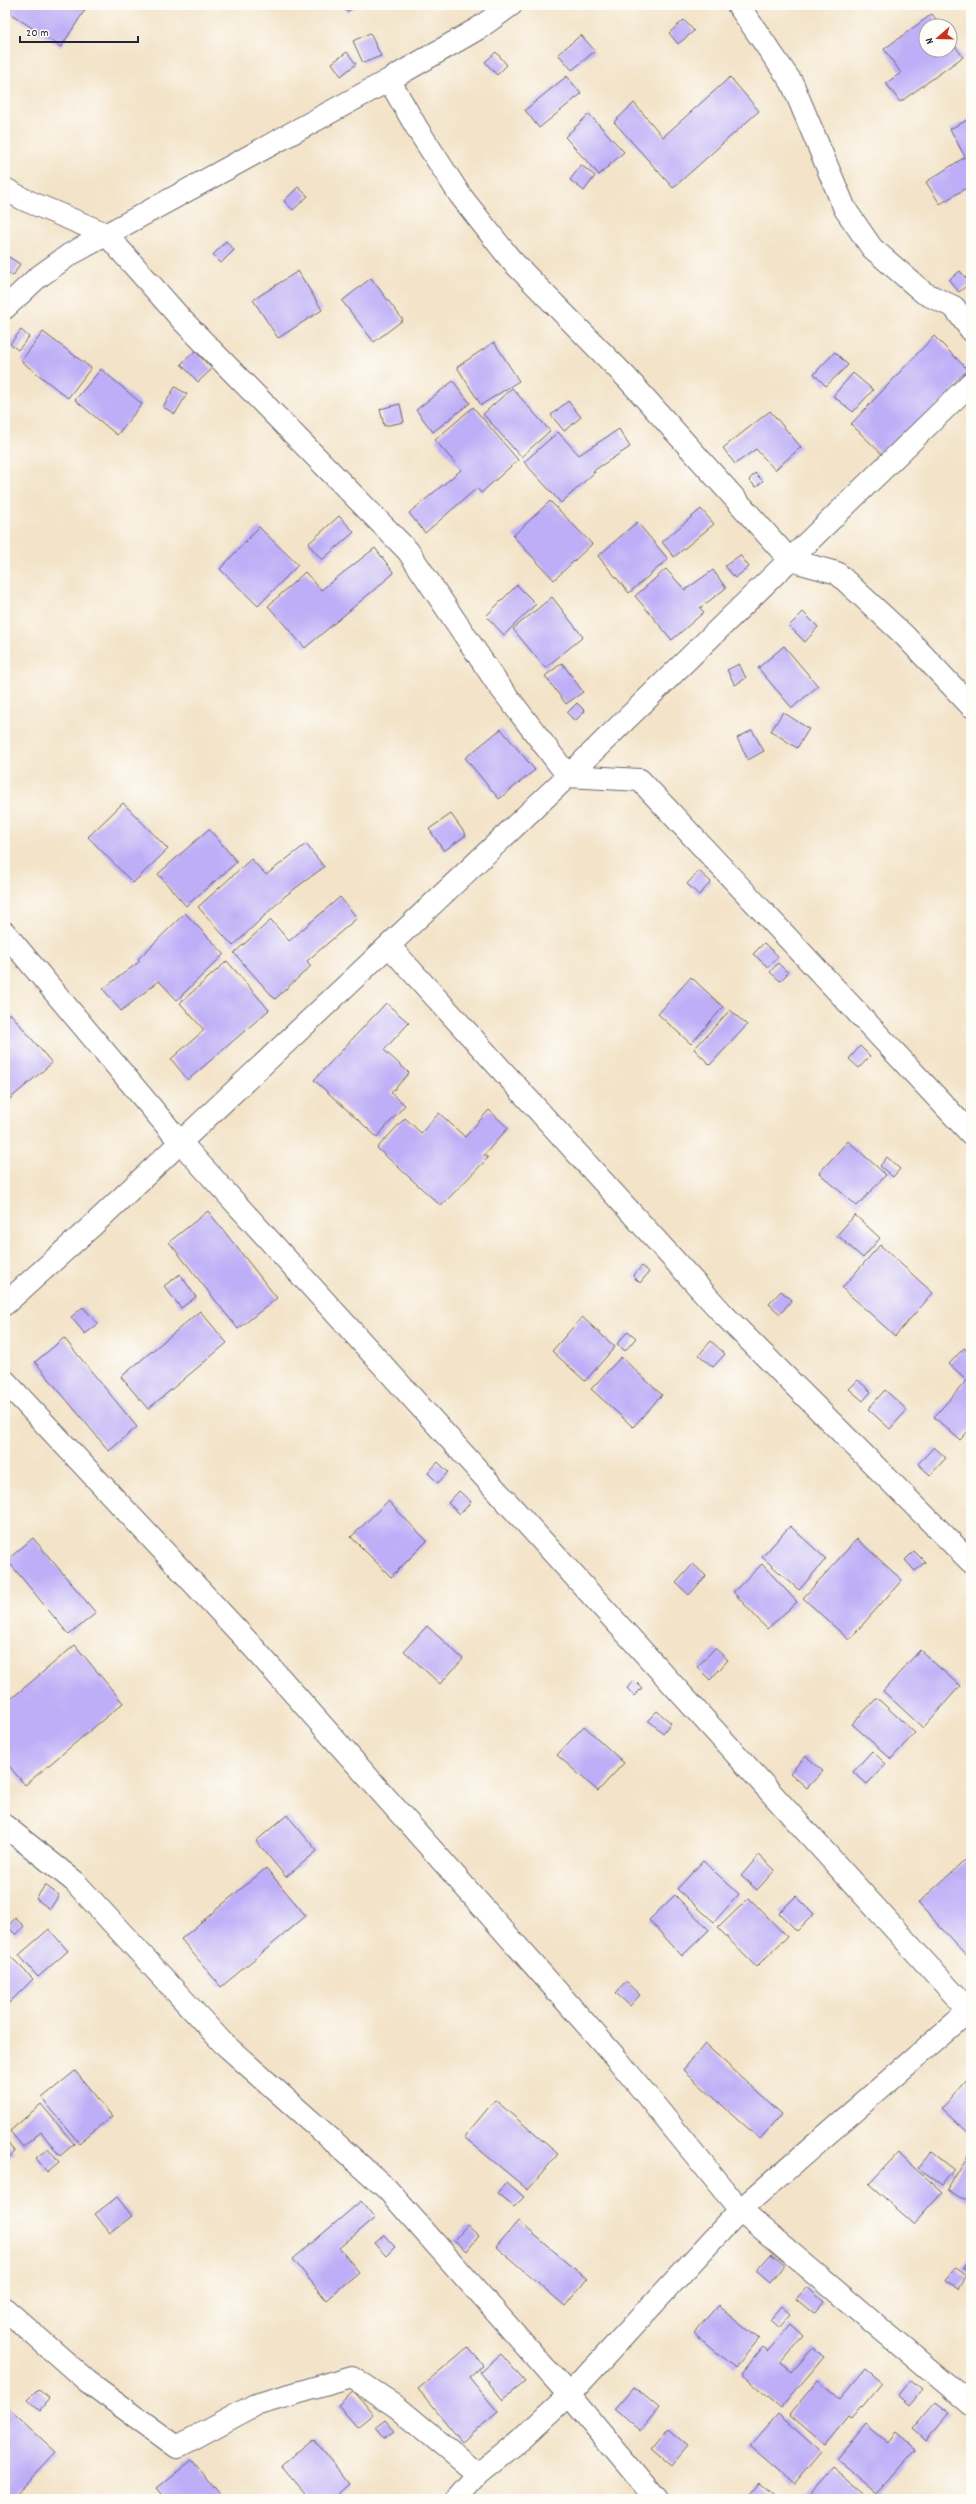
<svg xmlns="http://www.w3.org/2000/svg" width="976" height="2504" font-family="Dekko,sans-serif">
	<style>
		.building { fill: #beaef7 }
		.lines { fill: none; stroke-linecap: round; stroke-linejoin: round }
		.minor-casing { stroke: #6b666c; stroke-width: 24 }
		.minor { stroke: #fff; stroke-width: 22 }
	</style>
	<rect width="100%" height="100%" fill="#fdfcf7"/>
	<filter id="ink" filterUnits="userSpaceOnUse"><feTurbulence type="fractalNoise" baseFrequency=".025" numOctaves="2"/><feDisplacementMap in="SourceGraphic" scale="8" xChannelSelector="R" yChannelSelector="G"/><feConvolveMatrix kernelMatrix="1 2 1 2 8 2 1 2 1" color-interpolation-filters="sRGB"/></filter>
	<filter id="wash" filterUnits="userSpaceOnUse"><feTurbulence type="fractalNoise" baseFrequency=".012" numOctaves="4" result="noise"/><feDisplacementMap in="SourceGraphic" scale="16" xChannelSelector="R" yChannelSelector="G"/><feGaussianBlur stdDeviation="0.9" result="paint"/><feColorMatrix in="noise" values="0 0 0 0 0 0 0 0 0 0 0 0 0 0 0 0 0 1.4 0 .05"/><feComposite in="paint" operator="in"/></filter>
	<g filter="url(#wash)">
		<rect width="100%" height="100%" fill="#f3e3c8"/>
		<g id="blocks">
			<path class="building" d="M5,5h83l-27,42 -56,-37z
				M343,5h15l-11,7z
				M932,14l9,12h-15v24h24v-11l13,18 -63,45 -14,-19 15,-10 -17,-24z
				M684,20l10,11 -16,13 -9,-11z
				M370,33l11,23 -18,7 -10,-22z
				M581,35l14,16 -23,19 -14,-16z
				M347,52l9,12 -15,12 -9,-13z
				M496,52l11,13 -10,10 -12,-13z
				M567,76l14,18 -42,34 -14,-18z
				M730,77l29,34 -86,77 -59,-66 20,-19 29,34z
				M589,114l35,38 -25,23 -34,-38z
				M971,118v67l-31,19 -14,-22 39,-25 -15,-28z
				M581,165l14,11 -11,15 -14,-11z
				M298,187l10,9 -15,14 -9,-9z
				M226,241l8,9 -13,13 -8,-8z
				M9,257l11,7 -7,12 -8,-5v-7z
				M298,271l24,39 -44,28 -25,-38z
				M960,271l10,12 -11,9 -10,-12z
				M371,278l32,42 -29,22 -32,-41z
				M21,330l8,7 -11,13 -8,-6z
				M43,332l48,36 -23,30 -47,-37z
				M934,336l36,36 -83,87 -36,-35z
				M494,342l25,39 -38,24 -24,-38z
				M195,351l17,18 -14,13 -17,-18z
				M835,352l13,13 -22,21 -12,-12z
				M101,369l41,35 -25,31 -42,-35z
				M853,373l20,17 -20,22 -20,-16z
				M453,381l17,22 -37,29 -17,-22z
				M175,387l12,7 -12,20 -12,-7z
				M512,388l38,43 -29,26 -38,-43z
				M568,401l13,16 -17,14 -13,-16z
				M400,404l4,18 -20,4 -4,-17z
				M473,407l45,53 -37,33 -4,-5 -52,45 -16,-20 52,-43 -26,-30z
				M770,411l31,36 -26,23 -19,-21 -21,15 -12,-16z
				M619,429l11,18 -37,24 2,1 -34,31 -37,-41 34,-30 21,23z
				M755,473l8,8 -7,6 -7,-7z
				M550,501l42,43 -38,36 -41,-44z
				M701,509l13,15 -40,33 -12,-15z
				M339,516l15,16 -32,28 -14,-16z
				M637,522l31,37 -39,34 -31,-37z
				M259,527l39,38 -40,41 -38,-37z
				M375,548l19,25 -89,75 -37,-42 37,-34 16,18z
				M740,555l9,12 -14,11 -10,-12z
				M666,569l19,21 28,-20 13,18 -26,20 4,4 -32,28 -37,-44z
				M517,585l19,19 -32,31 -18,-19z
				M552,597l31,40 -38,31 -32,-39z
				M803,612l15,15 -13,15 -16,-16z
				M784,646l34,40 -26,22 -34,-40z
				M562,663l21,29 -17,12 -21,-28z
				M739,664l7,14 -11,7 -8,-15z
				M577,703l8,8 -10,10 -8,-8z
				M783,712l26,17 -12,19 -26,-17z
				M501,729l34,41 -36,29 -34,-41z
				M752,730l12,21 -16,9 -11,-22z
				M123,803l45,46 -35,34 -45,-46z
				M451,814l15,21 -22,16 -15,-22z
				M209,829l28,33 -51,44 -28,-32z
				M306,844l18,23 -39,29 -52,50 -35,-39 53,-48 15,16z
				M699,871l12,11 -12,13 -12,-11z
				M340,897l17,21 -50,43 4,5 -36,33 -41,-46 37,-33 18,21z
				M185,913l39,41 -47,46 -18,-19 -38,30 -18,-22 37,-28 -2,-2z
				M764,943l14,13 -10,11 -15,-13z
				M227,961l42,49 -81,70 -17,-21 33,-29 -24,-27z
				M778,963l10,10 -8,8 -10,-9z
				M691,977l32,30 -32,37 -33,-30z
				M386,1003l23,20 -25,27 25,23 -18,20 14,12 -28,32 -63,-57z
				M730,1010l17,15 -37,40 -16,-16z
				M10,1013l42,50 -47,40v-85z
				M860,1046l10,10 -11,12 -10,-9z
				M489,1110l19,18 -24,27 4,3 -47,48 -64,-58 28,-30 16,15 18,-20 26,24z
				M848,1141l38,34 -29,31 -38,-33z
				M887,1157l13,12 -7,8 -13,-11z
				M208,1211l69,87 -39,31 -69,-87z
				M855,1215l25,23 -17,20 -26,-23z
				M880,1245l53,48 -38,43 -53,-48z
				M642,1266l7,6 -9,11 -7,-7z
				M180,1274l16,23 -15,11 -17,-22z
				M781,1291l11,9 -12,14 -11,-10z
				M83,1307l15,17 -13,10 -14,-17z
				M200,1311l27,32 -79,66 -27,-32z
				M582,1317l33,30 -30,34 -33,-30z
				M628,1331l8,7 -11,13 -8,-7z
				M64,1338l73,89 -28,24 -74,-89z
				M711,1341l14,13 -12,13 -14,-12z
				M964,1348l7,6v74l-11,12 -26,-23 33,-37 -18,-16z
				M621,1357l41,38 -29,32 -42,-38z
				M858,1380l13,12 -8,9 -14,-12z
				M885,1390l22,20 -17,19 -22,-20z
				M934,1447l12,11 -16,17 -12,-11z
				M438,1462l10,10 -10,11 -10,-10z
				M459,1491l12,11 -11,12 -12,-11z
				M388,1501l39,40 -36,36 -40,-40z
				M790,1526l36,33 -27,31 -37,-33z
				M33,1538l63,75 -27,22 -62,-75z
				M857,1539l45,41 -53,60 -46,-42z
				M914,1551l11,11 -10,9 -10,-11z
				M693,1564l13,12 -17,19 -13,-12z
				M762,1564l35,38 -30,27 -34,-37z
				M427,1626l36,33 -23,25 -36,-33z
				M75,1645l48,58 -98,82 -20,-24v-57z
				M715,1648l13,12 -18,20 -13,-13z
				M920,1650l40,36 -37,42 -40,-37z
				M634,1680l8,8 -8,8 -7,-8z
				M877,1698l38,35 -24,26 -39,-35z
				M657,1711l14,12 -8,10 -15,-13z
				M584,1726l40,37 -26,28 -41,-36z
				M872,1751l14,13 -19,20 -14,-12z
				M806,1756l17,15 -16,17 -17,-15z
				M287,1815l30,36 -31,26 -30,-36z
				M759,1855l16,15 -18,20 -16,-14z
				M971,1855v96l-5,4 -48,-52z
				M703,1861l36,33 -25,28 -37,-33z
				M266,1868l40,48 -85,71 -40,-48z
				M45,1885l14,10 -9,14 -14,-10z
				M675,1895l34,35 -27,26 -33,-36z
				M796,1896l18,18 -17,17 -18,-18z
				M749,1898l38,39 -31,30 -38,-39z
				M15,1918l9,8 -8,9 -8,-8z
				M49,1929l19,22 -30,26 -19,-22z
				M5,1951l28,28 -28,28z
				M626,1982l14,13 -10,11 -14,-13z
				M705,2044l77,70 -22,25 -77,-69z
				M75,2071l37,45 -33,27 -37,-45z
				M971,2076v59l-29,-27z
				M495,2100l63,54 -30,36 -64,-53z
				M41,2104l33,40 -14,12 -19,-24 -18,15 -13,-16z
				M5,2140l10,12 -10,9z
				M48,2148l11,14 -12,10 -11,-14z
				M971,2150v54l-23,-14z
				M931,2152l23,18 -12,16 -24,-18z
				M898,2153l44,40 -28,31 -45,-40z
				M507,2182l17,15 -10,10 -17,-14z
				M117,2197l15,19 -22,17 -15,-19z
				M361,2201l14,17 -36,30 20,24 -33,28 -33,-41z
				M518,2221l69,58 -22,27 -69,-59z
				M467,2225l12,11 -12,15 -13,-11z
				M384,2235l11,12 -9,9 -11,-13z
				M771,2254l13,11 -14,18 -14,-12z
				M971,2254v20l-9,-6z
				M955,2268l11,8 -7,12 -12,-7z
				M807,2287l17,15 -10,12 -18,-15z
				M718,2305l41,34 -24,29 -41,-35z
				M782,2306l9,8 -12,14 -9,-8z
				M791,2324l13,12 -23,27 11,9 21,-24 11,9 -43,51 -40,-34 22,-27 5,4z
				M468,2347l15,18 -14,12 29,35 -36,30 -44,-53z
				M501,2354l24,28 -22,18 -23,-28z
				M865,2369l17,14 -30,36 -3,-2 -24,29 -36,-31 29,-35 22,19z
				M910,2380l12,10 -12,15 -12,-10z
				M634,2387l25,21 -19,23 -25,-22z
				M38,2389l11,10 -9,11 -12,-11z
				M354,2391l19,23 -16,13 -19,-22z
				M936,2402l14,11 -24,28 -13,-12z
				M8,2408l48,44 -44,47h-7v-88z
				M778,2414l43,38 -27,32 -44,-38z
				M385,2420l10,11 -10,7 -9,-11z
				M865,2423l24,21 8,-10 18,15 -38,43 -41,-34z
				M668,2429l20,17 -16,19 -20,-17z
				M313,2439l37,45 -17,15h-23l-29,-34z
				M192,2460l31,39h-57l-9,-11z
				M832,2467l36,30 -1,2h-63z
				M759,2483l19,16h-32z"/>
		</g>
	</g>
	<g filter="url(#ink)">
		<use href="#blocks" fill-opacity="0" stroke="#6b666c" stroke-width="1"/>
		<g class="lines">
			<defs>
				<path id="minor" d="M738,5l54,78 53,126 27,39 52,45 30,14 17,23
					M389,80l29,50 42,65 51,65 116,118 163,182 47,13 67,62 67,71
					M5,189l20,11 81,34 77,87 225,230 89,132 71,93 72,4 331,354
					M5,308l32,-30 32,-23 320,-175 90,-52 32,-23
					M5,933l176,210 790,870
					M389,946l336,370 246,246
					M5,1304l88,-79 475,-449 403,-393
					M5,1381l247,265 365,413 123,151 231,195
					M5,1826l69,55 149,162 164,146 182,206 87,104
					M5,2309l82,72 90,66 78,-42 97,-28 45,30 81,67
					M456,2499l22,-25 47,-38 44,-41 171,-185 231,-201"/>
			</defs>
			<use href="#minor" class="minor-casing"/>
			<use href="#minor" class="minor"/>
		</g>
	</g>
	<rect width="976" height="2504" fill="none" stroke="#fdfcf7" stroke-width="20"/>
	<g transform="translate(938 38) rotate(250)"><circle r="19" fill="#fdfcf7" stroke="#a5a5ac"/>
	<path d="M0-3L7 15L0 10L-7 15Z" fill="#c8321e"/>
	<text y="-6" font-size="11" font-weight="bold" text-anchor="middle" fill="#22223b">N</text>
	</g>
	<path d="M20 36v6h118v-6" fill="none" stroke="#22223b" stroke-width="2"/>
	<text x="26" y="36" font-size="12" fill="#22223b" stroke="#fdfcf7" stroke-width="3" paint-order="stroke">20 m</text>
</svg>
